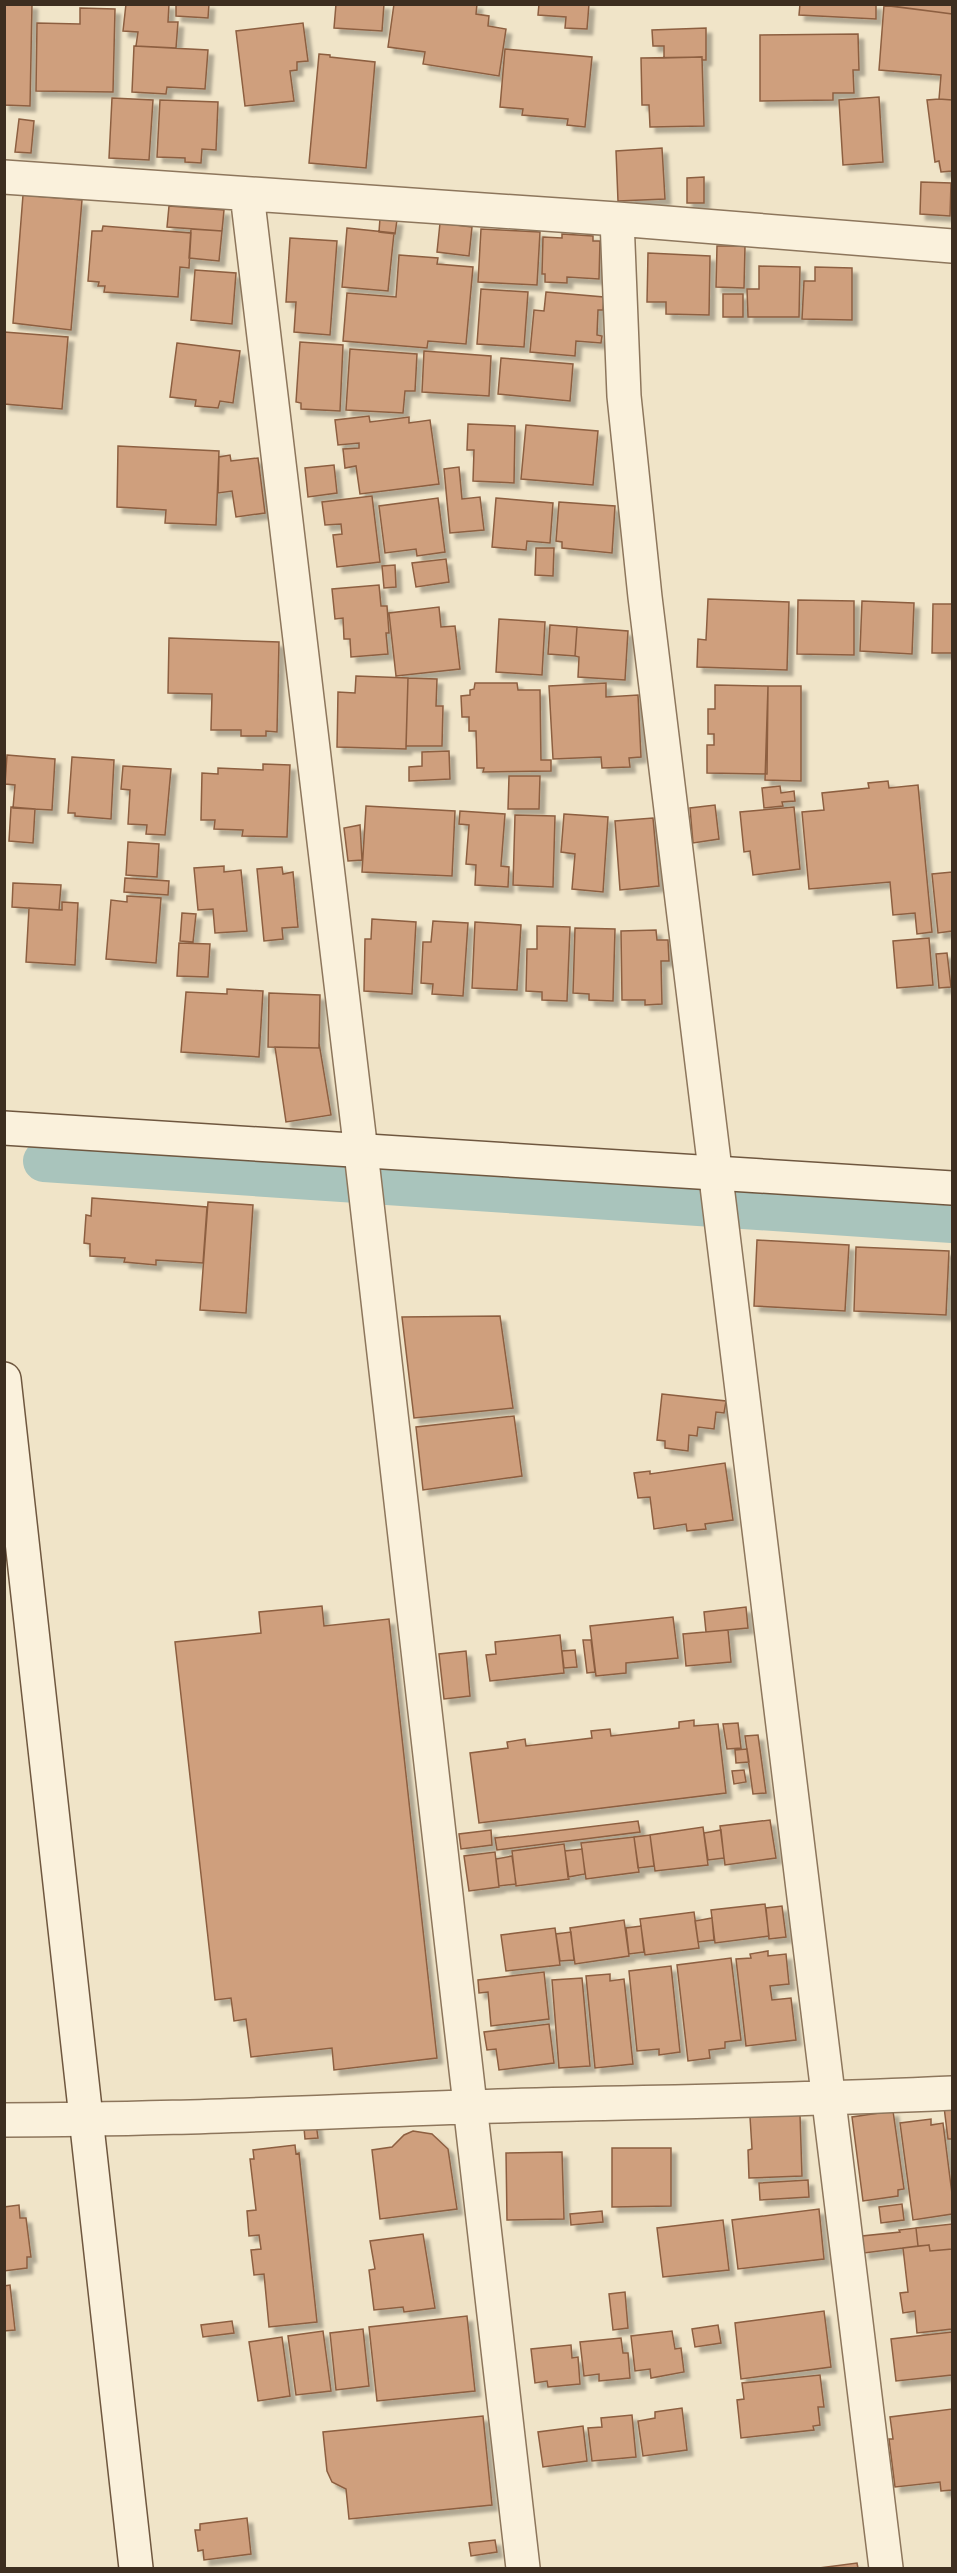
<svg xmlns="http://www.w3.org/2000/svg" width="957" height="2573" font-family="'IBM Plex Serif',serif">
	<style>
		.lines { fill: none; stroke-linecap: round; stroke-linejoin: round }
		.canal { stroke: #a9c4bc; stroke-width: 42 }
		.building { fill: #cf9f7d; stroke: #8d5f41; stroke-width: 1.5; filter: url(#shadow) }
		.street-casing { stroke: #8d765c; stroke-width: 36 }
		.secondary-casing { stroke: #6f573f; stroke-width: 36 }
		.street { stroke: #faf1dc; stroke-width: 33 }
		.secondary { stroke: #faf1dc; stroke-width: 33 }
	</style>
	<defs>
		<filter id="shadow"><feDropShadow dx="5.5" dy="5.5" stdDeviation="1.5" flood-color="#0004"/></filter>
	</defs>
	<rect width="100%" height="100%" fill="#f0e4c8"/>
	<g class="lines">
		<path class="canal" d="M44,1161l908,61"/>
	</g>
	<path class="building" d="M4,4h28l-2,102 -26,-1z
		M126,4h43l-1,18h10l-2,26 -40,-2 2,-14 -15,-1z
		M176,4h33l-1,14 -32,-2z
		M336,4h48l-2,27 -48,-3z
		M394,4h83l-1,10 13,2 -1,10 18,3 -7,47 -76,-12 2,-12 -37,-5z
		M539,4h50l-2,25 -22,-1 1,-11 -28,-2z
		M800,4h76v15l-77,-4z
		M882,4h70v10l-70,-9z
		M884,5l68,9v86l-13,-1 2,-24 -62,-5z
		M80,8l35,1 -2,83 -77,-1 1,-68 43,1z
		M303,23l5,38 -11,1v8l-7,1 4,30 -49,5 -9,-75z
		M706,28v32h-4v-3l-38,1v-12h-11l-1,-16z
		M858,34l1,36h-6l1,23h-21v7l-73,1v-66z
		M134,46l74,4 -3,39 -38,-2 -1,7 -34,-2z
		M505,49l87,8 -7,70 -18,-2 1,-6 -46,-4 1,-6 -23,-2z
		M319,54l11,1v2l45,5 -9,106 -57,-5z
		M702,57l2,69 -54,1 -1,-22h-7l-1,-47z
		M879,97l4,65 -40,3 -4,-65z
		M112,98l41,2 -4,60 -40,-2z
		M939,99l13,1v71l-11,1 -2,-11 -4,1 -8,-62z
		M160,100l58,2 -2,48 -14,-1 -1,14 -16,-1v-4l-28,-1z
		M19,119l15,2 -3,32 -16,-1z
		M662,148l3,51 -47,2 -2,-50z
		M704,177v26h-17v-25z
		M921,182l30,1 -1,33 -30,-2z
		M23,195l59,5 -11,130 -58,-7z
		M169,206l55,4 -2,21 -55,-4z
		M380,218l17,2 -2,14 -16,-2z
		M440,223l32,4 -3,29 -32,-4z
		M103,226l88,7 -2,35 -9,-1 -2,30 -74,-5 1,-6h-7l1,-4 -11,-1 4,-50h10z
		M347,228l47,5 -6,58 -46,-4z
		M191,229l31,2 -3,30 -30,-3z
		M481,229l59,3 -3,53 -59,-3z
		M562,234l31,2v5h7l-1,38 -32,-2v6l-22,-1v-8h-3l1,-37 19,1z
		M290,238l47,3 -7,94 -36,-3 2,-30h-10z
		M717,246h28l-1,42 -28,-1z
		M648,253l62,3 -1,59 -43,-1v-12h-19z
		M399,255l39,3 -1,6 36,3 -7,77 -38,-3 -1,7 -84,-7 4,-48 49,4z
		M759,266l41,1 -1,50h-51l-1,-28h12z
		M815,267l37,1v52l-50,-1 2,-38h11z
		M195,270l41,3 -4,51 -41,-4z
		M481,289l47,3 -4,55 -47,-3z
		M546,292l58,5 -1,13h-5l-1,25 5,1 -1,7 -25,-2 -1,15 -45,-4 4,-42 10,1z
		M723,294h20v23h-20z
		M4,332l64,5 -6,72 -58,-5z
		M300,342l43,3 -3,66 -39,-2v-6l-5,-1z
		M177,343l63,8 -7,52 -13,-2 -2,7 -23,-2 1,-6 -26,-3z
		M350,349l67,5 -2,37h-10l-2,22 -57,-3z
		M424,351l67,5 -2,40 -67,-4z
		M501,358l72,6 -3,37 -72,-7z
		M369,416l1,6 39,-5v6l21,-3 9,64 -79,10 -4,-28 -11,2 -2,-19 16,-1v-5l-21,2 -3,-25z
		M468,424l47,2 -1,57 -41,-2 1,-31h-7z
		M526,425l72,6 -5,54 -72,-6z
		M118,446l101,5 -3,74 -51,-2 1,-13 -49,-3z
		M230,455l1,6 27,-3 7,55 -29,4 -4,-26 -14,2 1,-36z
		M334,465l3,28 -29,4 -3,-29z
		M459,467l3,32 18,-2 4,33 -34,3 -6,-64z
		M372,496l8,66 -43,5 -4,-32 9,-1 -1,-10 -16,1 -3,-23z
		M438,498l7,54 -28,4 -1,-7 -31,4 -6,-47z
		M496,498l57,5 -3,40 -23,-2 -1,9 -34,-3z
		M559,502l56,4 -3,47 -50,-5v-6l-6,-1z
		M536,548h18l-1,28 -18,-1z
		M446,559l3,23 -33,5 -4,-24z
		M395,565l1,22 -12,1 -2,-22z
		M379,585l2,21h6l2,27h-3l2,21 -37,3 -1,-18h-6l-1,-21 -8,1 -3,-30z
		M708,599l81,3 -2,68 -90,-3 1,-28 8,1z
		M798,600l56,1v54l-57,-1z
		M862,601l52,2 -2,51 -52,-3z
		M933,604h19v49h-20z
		M439,607l2,20 14,-1 5,43 -64,7 -7,-63z
		M499,619l46,3 -3,53 -46,-3z
		M550,625l27,2 -2,29 -27,-2z
		M577,627l51,4 -3,49 -47,-3 1,-20 -4,-1z
		M169,638l110,4 -2,90 -11,-1v5h-25v-6h-30l1,-36 -44,-1z
		M356,676l52,2 -2,71 -69,-2 1,-55 17,1z
		M408,678l29,1 -1,27h7l-1,40h-36z
		M475,683h42l1,7h22l1,70h10v11l-68,1 1,-4h-7l-1,-37h-7v-14h-7l-1,-21 9,-1v-5l4,-1z
		M606,683v14l32,-2 3,62 -12,1 1,9 -28,1 -1,-11 -48,2 -4,-73z
		M715,685l53,1 -1,88 -60,-1v-28h7v-11h-6v-25h7z
		M768,686h33v95l-36,-1z
		M449,751l1,28 -41,2v-14l13,-1v-14z
		M7,755l48,4 -3,51 -39,-2 2,-23 -10,-1z
		M72,757l42,3 -3,59 -36,-3v-3h-7z
		M263,764l27,1 -3,72 -45,-1 1,-6 -29,-1 1,-9h-14l1,-47 16,1v-6l45,2z
		M123,766l48,3 -6,66 -19,-1 1,-9 -19,-1 2,-34 -9,-1z
		M509,776h31l-1,33h-31z
		M888,781l1,7 29,-3 14,147 -15,2 -2,-21 -22,2 -3,-33 -81,7 -7,-77 22,-2 -2,-17 47,-5 -1,-5z
		M780,786l1,7 13,-2 1,10 -13,1 1,4 -19,2 -2,-20z
		M715,805l4,34 -26,4 -3,-35z
		M366,806l89,5 -3,65 -90,-4z
		M11,807l24,2 -2,34 -24,-2z
		M794,807l6,62 -47,6 -3,-24 -6,1 -4,-40z
		M460,811l45,3 -4,52 8,1 -1,20 -33,-2 1,-20 -10,-1 3,-39 -10,-1z
		M564,814l44,3 -5,75 -31,-3 3,-35 -14,-2z
		M515,815l40,1 -2,71 -40,-2z
		M653,818l6,68 -39,4 -5,-69z
		M360,825l2,35 -14,1 -4,-33z
		M128,842l31,2 -2,33 -31,-2z
		M224,866v6l17,-2 6,61 -32,2 -2,-24 -15,1 -4,-42z
		M282,867l1,7 10,-2 5,55 -16,1 1,11 -19,2 -7,-72z
		M952,872v59l-14,2 -6,-59z
		M125,878l44,3 -1,14 -44,-3z
		M13,883l48,2 -2,25 -47,-3z
		M127,896l34,2 -5,65 -50,-4 5,-59 16,2z
		M62,902l16,1 -3,62 -49,-3 3,-54 33,2z
		M182,913l14,1 -3,28 -13,-1z
		M372,919l44,3 -4,72 -48,-3 1,-52h6z
		M433,921l35,2 -5,73 -31,-2 1,-10 -12,-1 2,-41h8z
		M475,922l46,3 -4,65 -45,-2z
		M537,926l33,1 -3,74 -25,-1v-8l-16,-1 1,-42h10z
		M575,928l40,1 -2,72 -24,-1v-6l-16,-1z
		M656,930l1,10h11l1,21h-8l1,43 -17,1v-5h-23l-1,-69z
		M929,938l4,47 -36,3 -4,-47z
		M179,943l31,1 -2,33 -31,-1z
		M947,953l4,34 -12,1 -3,-34z
		M227,989l36,2 -4,66 -78,-5 5,-60 41,2z
		M269,993l51,2 -1,53 -51,-1z
		M319,1043l12,72 -45,7 -11,-75 44,1z
		M92,1198l115,9 -4,56 -47,-3v5l-32,-3 1,-4 -35,-2v-12l-6,-1 2,-28 5,1z
		M208,1202l45,3 -7,108 -46,-3z
		M757,1240l92,5 -4,66 -91,-5z
		M856,1247l93,4 -3,64 -92,-4z
		M500,1316l13,92 -99,10 -12,-101z
		M662,1394l64,7 -2,12 -8,-1 -2,17 -16,-2 -1,9 -8,-1 -1,16 -23,-3v-7l-8,-1z
		M514,1416l8,60 -99,14 -7,-63z
		M725,1463l8,57 -28,4 1,5 -19,2 -1,-7 -32,5 -4,-32 -12,1 -4,-25 16,-2v3z
		M322,1606l2,20 65,-7 48,439 -103,12 -2,-22 -81,9 -5,-38 -12,2 -3,-23 -16,2 -40,-358 86,-9 -2,-21z
		M746,1607l2,21 -42,4 -2,-20z
		M673,1617l5,41 -52,5v10l-30,3 -6,-50z
		M728,1630l3,32 -45,4 -3,-32z
		M560,1635l4,38 -74,8 -4,-26 10,-1 -1,-12z
		M583,1640h8l4,32 -8,1z
		M575,1650l2,17 -13,1 -2,-17z
		M466,1651l4,45 -26,3 -5,-45z
		M694,1720v6l24,-2 8,69 -247,30 -9,-70 38,-5 -1,-6 18,-3 1,7 66,-8 -1,-7 19,-2 1,7 68,-8v-6z
		M738,1723l3,25 -14,1 -4,-25z
		M758,1735l8,58 -13,1 -8,-58z
		M747,1749l2,13 -13,1 -1,-13z
		M744,1770l2,12 -12,2 -2,-13z
		M770,1820l6,38 -51,7 -5,-39z
		M638,1821l2,11 -143,18 -2,-12z
		M703,1827l5,38 -53,6 -5,-36z
		M491,1830l1,15 -31,4 -2,-15z
		M721,1830l3,28 -16,2 -4,-27z
		M650,1835l4,31 -16,2 -4,-31z
		M634,1837l5,35 -53,7 -5,-36z
		M564,1844l5,35 -53,7 -4,-35z
		M582,1849l3,25 -17,3 -3,-26z
		M495,1852l4,35 -30,4 -5,-35z
		M512,1856l4,28 -17,2 -3,-27z
		M765,1904l4,32 -54,7 -4,-33z
		M782,1906l4,31 -17,2 -3,-31z
		M694,1912l5,36 -54,7 -5,-36z
		M712,1918l2,22 -16,2 -3,-21z
		M624,1920l5,36 -54,8 -5,-36z
		M641,1926l3,26 -15,2 -3,-26z
		M555,1928l5,37 -54,6 -5,-36z
		M571,1932l3,28 -14,1 -4,-27z
		M768,1951v5l18,-2 3,30 -19,2 2,14 19,-2 5,42 -50,6 -10,-87 15,-1 -1,-4z
		M731,1958l10,82 -16,2v6l-16,2 1,8 -22,3 -11,-96z
		M671,1966l9,86 -21,3v-6l-22,2 -8,-80z
		M544,1972l5,47 -58,7 -3,-34 -9,1 -1,-13z
		M610,1974v7l14,-2 9,85 -38,4 -9,-92z
		M582,1978l8,88 -31,2 -7,-88z
		M549,2024l5,39 -55,7 -3,-21 -9,1 -3,-18z
		M952,2106v33h-4l-4,-32z
		M893,2111l11,78 -6,1v6l-35,5 -11,-84z
		M800,2115l2,61 -53,2 -1,-28 4,-1 -2,-32z
		M315,2116l3,22 -13,1 -2,-22z
		M931,2119v6l12,-2 9,71v20l-39,6 -13,-97z
		M413,2131l19,3 16,15 9,60 -77,10 -8,-69 20,-3 12,-12z
		M295,2145l1,9 3,-1 18,169 -48,5 -5,-53 -10,1 -3,-25 10,-1 -2,-14 -10,1 -2,-25 9,-1 -6,-51h4l-1,-9z
		M612,2148h59v58l-59,1z
		M562,2152l2,67 -57,1 -1,-67z
		M808,2180l1,17 -49,3 -1,-17z
		M902,2204l2,16 -23,3 -2,-16z
		M19,2205l1,13h6l5,39h-4v11l-23,3v-64z
		M819,2209l5,50 -86,10 -6,-49z
		M602,2211l1,11 -32,3 -1,-11z
		M723,2220l6,50 -66,7 -6,-49z
		M952,2224v25l-22,2 -1,-6 -11,1 -2,-18z
		M916,2228l2,18 -54,7 -2,-17 38,-4 -1,-2z
		M423,2234l12,74 -31,4 -1,-5 -29,3 -5,-40 6,-1 -5,-28z
		M929,2245l1,6 22,-2v80l-35,4 -2,-22 -12,2 -3,-20 8,-1 -5,-44z
		M10,2285l5,45 -11,1v-45z
		M625,2292l3,36 -15,2 -4,-36z
		M824,2311l7,56 -90,12 -6,-56z
		M467,2316l8,75 -98,10 -8,-74z
		M232,2321l2,12 -31,4 -2,-12z
		M718,2325l3,18 -26,4 -3,-18z
		M363,2329l6,57 -33,4 -6,-57z
		M323,2331l8,60 -35,4 -8,-59z
		M672,2331l3,18 6,-1 3,24 -33,6 -1,-9 -15,2 -4,-35z
		M952,2332v43l-56,6 -5,-42z
		M282,2337l8,59 -32,5 -9,-59z
		M621,2338l2,15h5l2,25 -31,3v-7l-15,2 -4,-34z
		M571,2345l1,13 6,-1 2,27 -32,3 -1,-6 -12,2 -4,-34z
		M820,2375l4,32h-6l2,18 -7,1 1,4 -73,8 -4,-38 7,-1 -2,-16z
		M682,2408l5,42 -44,6 -5,-35 17,-3v-6z
		M952,2409v81l-11,1 -1,-9 -45,5 -6,-48h4l-3,-22z
		M632,2415l4,42 -44,4 -4,-33 14,-1 -1,-9z
		M483,2416l9,89 -143,14 -3,-30 -14,-7 -5,-11 -4,-39z
		M583,2426l4,35 -44,6 -5,-35z
		M247,2518l4,36 -47,6 -1,-10 -5,1 -3,-21h5v-6z
		M495,2540l2,12 -26,4 -2,-13z
		M857,2563l1,5h-39z"/>
	<g class="lines">
		<defs>
			<path id="street" d="M4,177l613,42 335,27
				M247,194l114,958 162,1416
				M617,219l7,177 21,201 241,1971
				M4,2120c155,0 309,-8 463,-13 162,-5 324,-6 485,-14"/>
			<path id="secondary" d="M4,1128c316,21 633,38 948,60
				M4,1379l132,1189"/>
		</defs>
		<use href="#street" class="street-casing"/>
		<use href="#secondary" class="secondary-casing"/>
		<use href="#street" class="street"/>
		<use href="#secondary" class="secondary"/>
	</g>
	<rect width="957" height="2573" fill="none" stroke="#3d2e20" stroke-width="12"/>
</svg>
